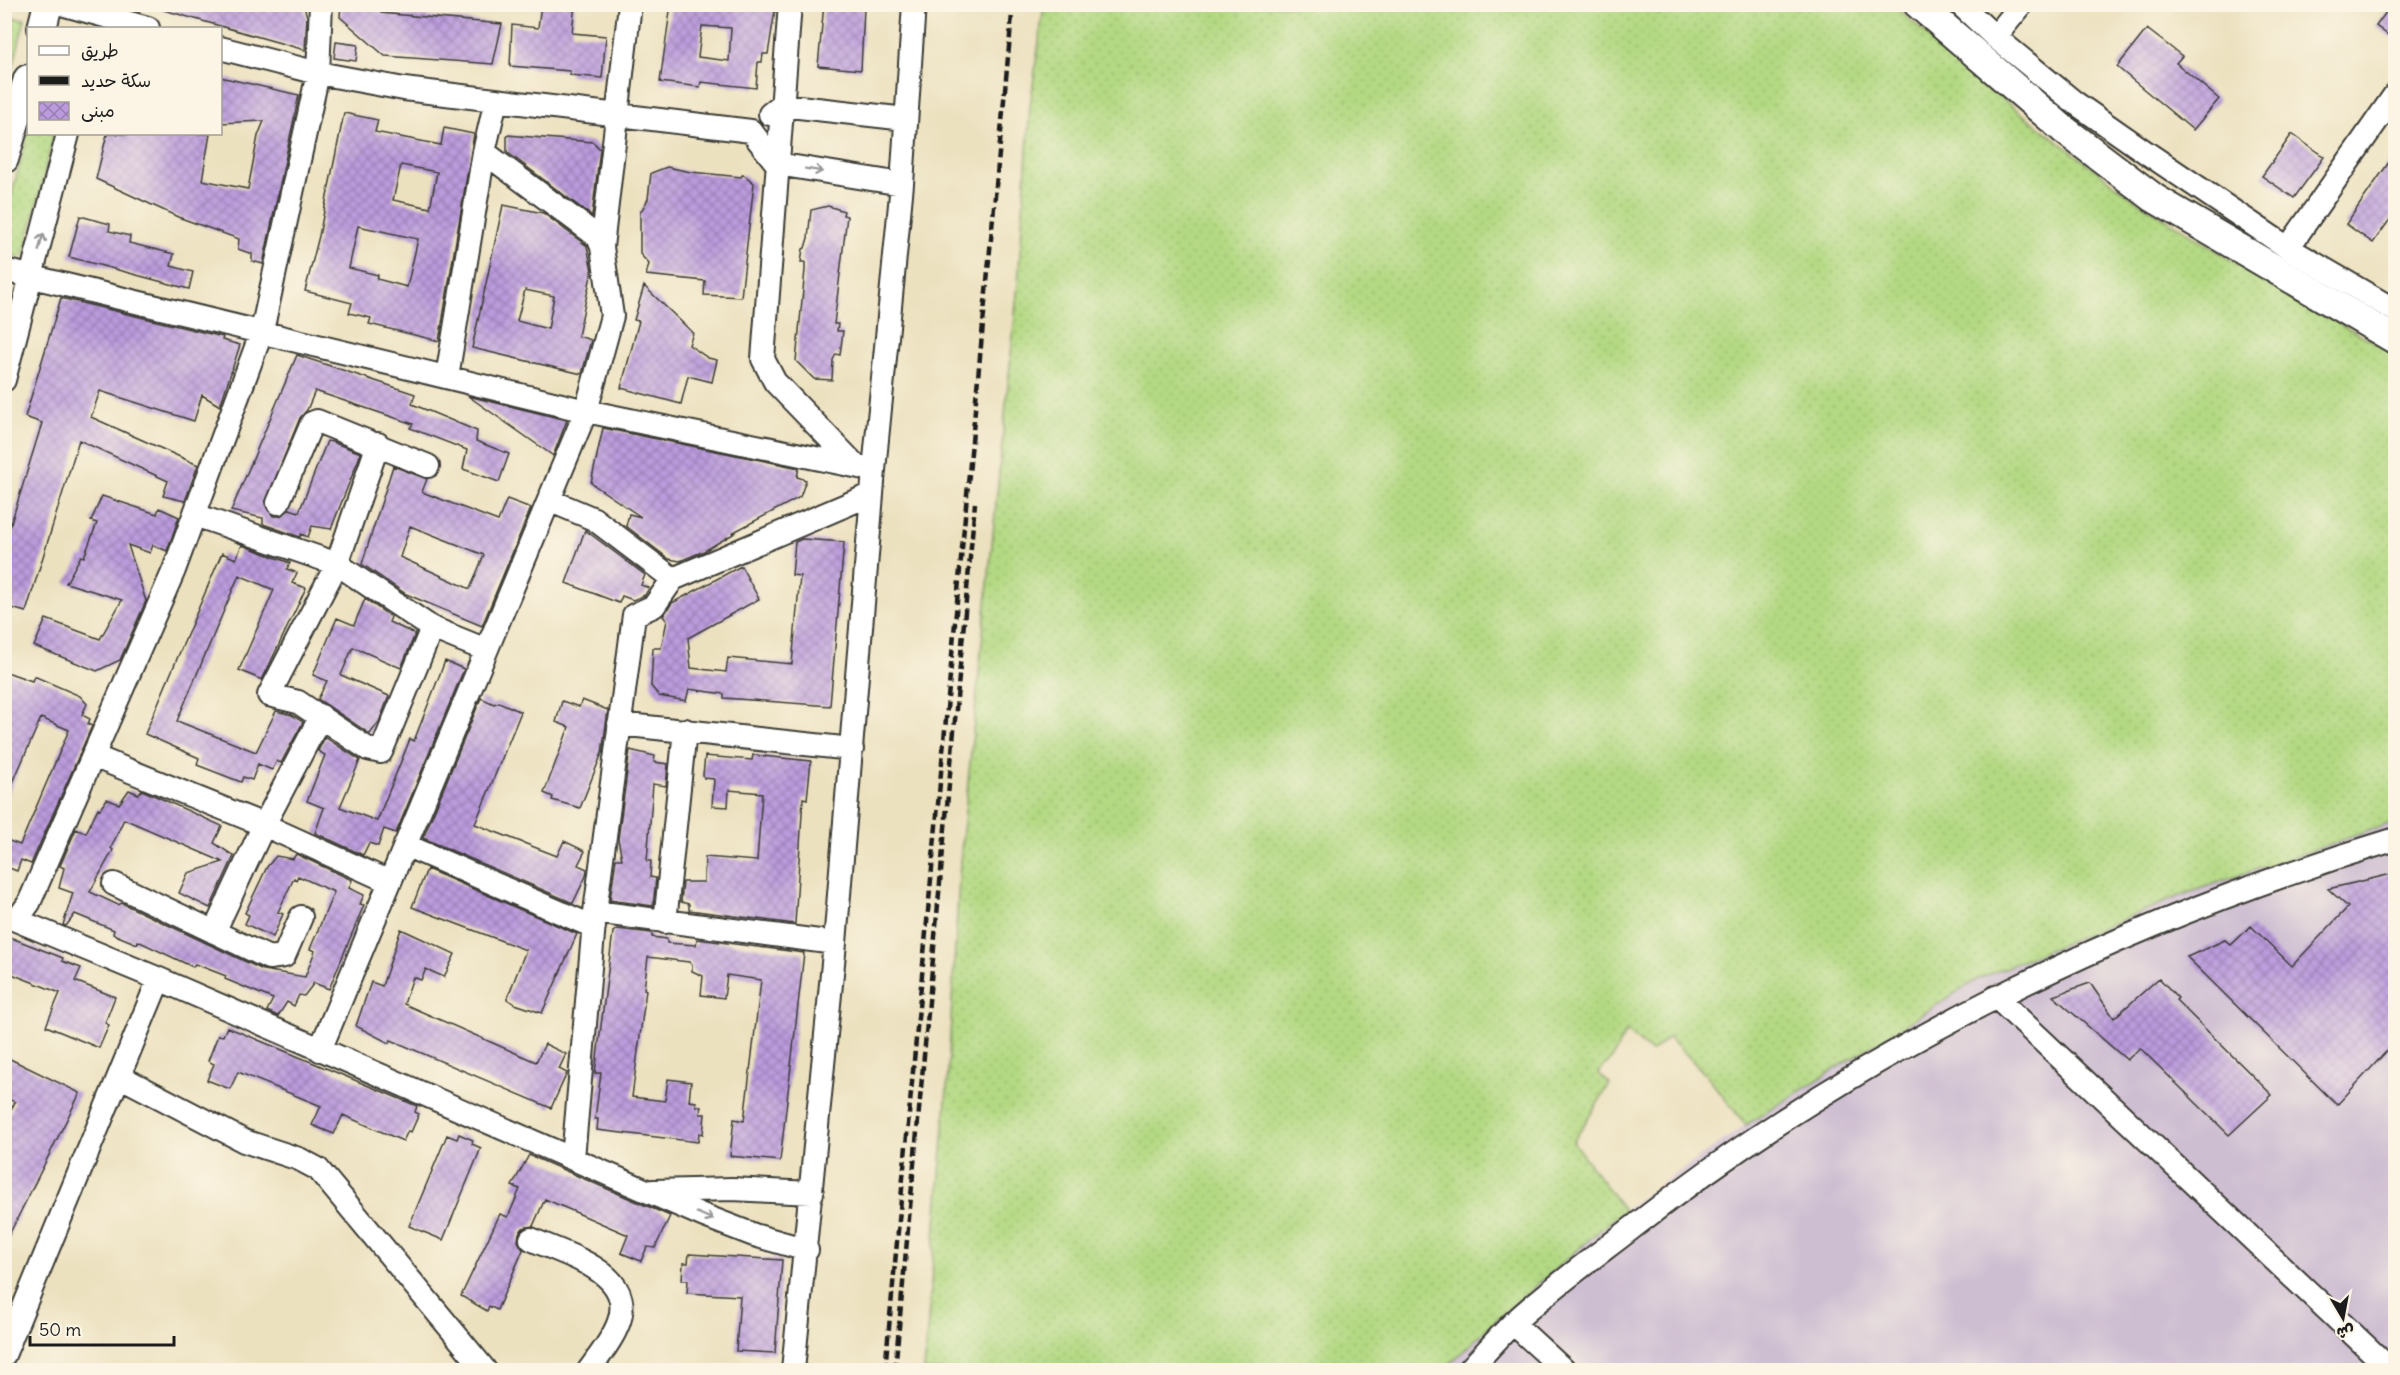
<svg xmlns="http://www.w3.org/2000/svg" width="2400" height="1375" font-family="Delius,'Playpen Sans Arabic',sans-serif">
	<style>
		.industrial { fill: #cebed2 }
		.grass { fill: url(#grass-dots); stroke: #687a50; stroke-width: 1.5 }
		.building { fill: url(#building-cross-hatch); fill-rule: evenodd }
		.lines { fill: none; stroke-linecap: round; stroke-linejoin: round }
		.minor-casing { stroke: #3b3a34; stroke-width: 26 }
		.tertiary-casing { stroke: #3b3a34; stroke-width: 32 }
		.minor { stroke: #fff; stroke-width: 22 }
		.tertiary { stroke: #fff; stroke-width: 28 }
		.rail { stroke: #1c1c1c; stroke-width: 4.5; stroke-dasharray: 9 4.5; stroke-linecap: butt }
		.oneway { stroke: #999 }
	</style>
	<defs>
		<pattern id="grass-dots" width="8" height="8" patternUnits="userSpaceOnUse" patternTransform="scale(1.5)"><rect width="8" height="8" fill="#b4d983"/><path d="M2 2h.1M6 6h.1" fill="none" stroke="#9aba71" stroke-width="1.8" stroke-linecap="round"/></pattern>
		<pattern id="building-cross-hatch" width="8" height="8" patternUnits="userSpaceOnUse" patternTransform="scale(1.5)"><rect width="8" height="8" fill="#bb9bdd"/><path d="M0 0l8 8M0 8l8-8" fill="none" stroke="#977eb2"/></pattern>
	</defs>
	<rect width="100%" height="100%" fill="#fcf5e5"/>
	<filter id="ink" filterUnits="userSpaceOnUse"><feTurbulence type="fractalNoise" baseFrequency=".0167" numOctaves="2"/><feDisplacementMap in="SourceGraphic" scale="12" xChannelSelector="R" yChannelSelector="G"/><feConvolveMatrix kernelMatrix="1 2 1 2 8 2 1 2 1" color-interpolation-filters="sRGB"/></filter>
	<filter id="wash" filterUnits="userSpaceOnUse"><feTurbulence type="fractalNoise" baseFrequency=".008" numOctaves="4" result="noise"/><feDisplacementMap in="SourceGraphic" scale="24" xChannelSelector="R" yChannelSelector="G"/><feGaussianBlur stdDeviation="1.35" result="paint"/><feColorMatrix in="noise" values="0 0 0 0 0 0 0 0 0 0 0 0 0 0 0 0 0 1.4 0 .05"/><feComposite in="paint" operator="in"/></filter>
	<g filter="url(#wash)">
		<rect width="100%" height="100%" fill="#ece1bf"/>
		<path class="industrial" d="M2395,822v548h-952l60,-56 121,-104 122,-85 232,-146 207,-85z"/>
		<path class="grass" d="M1044,5h849l91,80 149,113 162,102 100,53v469l-210,72 -207,85 -232,146 -41,-51 -36,-37 -18,15 -25,-21 -13,26 -15,16 12,11 -37,58 51,68 -121,104 -60,56h-519l23,-281 13,-227 58,-577 12,-178z
			M13,18l12,1 -20,80v-49z
			M28,132l26,2 -30,123 -19,-2v-36z"/>
		<g id="blocks">
			<path class="building" d="M160,4h143l4,12 -2,34 -145,-41z
				M341,4h41l-1,9 121,11 -9,40 -108,-8 -45,-39z
				M541,4h34l-3,29 34,3 -4,42 -32,-3v-4l-60,-5 2,-41 26,3z
				M671,4h105l-8,50h-5l-1,8h-4l-2,26 -55,-6 -1,5 -40,-5zM702,26l29,2 -2,33 -31,-4z
				M824,4l40,4 -3,62 -43,-4z
				M2392,4h4v37l-20,-15z
				M2147,29l35,27 -6,7 43,36 -26,31 -76,-63z
				M336,42l22,3 -2,16 -22,-3z
				M220,77l79,18 -36,169 -11,-3v-7l-14,-5 1,-10 -61,-22 -82,-38 11,-45h103l-8,46 46,9 10,-53 6,-15 -44,2z
				M344,113l34,7 -3,12 66,13 3,-17 30,6 -35,207 -70,-17 2,-6 -22,-5 3,-10 -47,-12 14,-55zM401,165l36,7 -7,36 -37,-8zM358,226l60,13 -11,48 -30,-8 1,-4 -29,-7z
				M2292,134l32,23 -30,41 -32,-22z
				M507,135l86,7 7,7 -8,67 -85,-64z
				M2396,152v59l-23,32 -27,-19z
				M667,167l24,5 50,5 2,-3 11,9 -13,114 -37,-2 1,-14 -59,-6 3,-11 -9,-10v-41l8,-14 3,-26z
				M503,205l40,8 44,33 5,25 -14,65 13,4 -9,34 -110,-26zM525,290l29,6 -6,33 -31,-8z
				M828,206l16,5 -1,4 4,1 -13,108h4l-1,7h6l-3,24 -4,-1 -3,6 -1,20 -18,-1 -18,-18 9,-91v-8h-4l2,-13 2,-1 3,-10 3,-28z
				M80,216l30,8 -1,7 21,5 -1,7 45,11 -3,12 22,6 -4,17 -120,-32z
				M644,286l49,47 -4,12 19,13 9,2 -5,22 -24,-6 -7,28 -60,-16 18,-67 -5,-1z
				M61,298l162,39 -1,3 18,5 -20,61 -18,-11 -8,26 -94,-30 -9,26 107,48 -13,36 -22,-5 5,-15 -89,-41 -53,172 -22,-6v-60l38,-123 -17,-6z
				M297,355l118,39 -3,10 65,27 -1,10 33,13 -10,28 -36,-13 4,-19 -57,-22 3,-4 -98,-33 -8,19 -7,8 -35,86 8,12h7l10,-7 9,3 28,-71 5,1 29,11 -30,76 -19,-3 -4,11 -7,-3 -1,3 -37,-13v-6l-32,-7z
				M468,396l99,24 -14,36 -1,-1z
				M603,428l196,40 -2,9 9,3 -6,17 -68,36h3l-31,18 -24,10 -11,-2 -43,-33 3,-12 12,3 -50,-34z
				M393,466l34,13 -5,13 76,29 9,-22 24,9 -49,118 -76,-32 -44,-30zM410,526l74,29 -14,34 -70,-32z
				M102,496l55,18 2,-6 20,9 -12,34 -14,-6 -3,8 -22,-8 18,56 -26,59 -23,11 -63,-25 12,-27 54,20 22,-39 -56,-17 15,-27 3,1 13,-34 -6,-2z
				M585,530l60,45 -4,10 8,3 -4,7 -12,5 -11,-4 -3,7 -53,-20z
				M802,539l42,3 -14,164 -106,-8v-4l-35,-5 -3,12 -27,-5 -8,-10 2,-38h8l6,-27 -4,-5 9,-13 69,-37 18,33 -71,39 3,30 35,4 2,-14 64,6 8,-88 -8,-1 3,-33z
				M242,545l48,18 -3,6 10,4 -5,10 14,5 -44,92 -23,-10 35,-80 -35,-15 -62,146 79,31 20,-41 16,4 11,7 -22,41 -4,-2 -5,9 -14,-6 -6,16 -9,-3 -2,5 -44,-17 2,-7 -54,-24 77,-181 14,6z
				M365,599l26,18 -2,5 26,12 -14,34 -48,-21 -12,28 48,21 -10,26 -9,12 -52,-35 9,-18 -14,-6 24,-57 17,7z
				M445,661l19,8 -68,164 -12,-4 -6,17 -9,-3 -6,12 -48,-22 9,-25 -17,-7 18,-46 -7,-4 7,-14 35,23 -20,47 37,14 33,-82 4,2z
				M4,671l28,10 2,-5 46,20 7,8 -5,11 8,4 -2,5 4,2 -61,138 -10,-4 -4,11 -13,-5v-27l16,6 49,-115 -28,-12 -37,85z
				M481,698l13,6 5,-2 22,10 -46,112 82,32 7,-15 21,10 -7,14 9,4 -1,7 -13,27 -150,-65z
				M582,700l26,10 -6,43 -22,55 -28,-8 1,-3 -9,-4 25,-66 -13,-5 6,-21 17,6z
				M630,750l25,6 -1,6 14,2 -2,22 -13,-2 -6,77h4l-1,16 6,1 -3,28 -43,-6 6,-41h6l-4,-20z
				M753,755l58,6 -4,38 -4,-1 -8,126 -106,-14v-6l-8,-2 2,-20h21l1,-25 52,4 5,-68 -33,-3 -1,17 -16,-1 2,-27 -10,-1 -1,-3 2,-19 47,4z
				M129,790l9,4 4,-4 80,36 -8,17 20,13 -24,52 -31,-15 9,-20 35,-11 -99,-43 -13,29 2,2 -23,42 28,13 4,-2 6,3 135,64 42,7 10,-26 -5,-2 24,-57 -36,-16 -2,4 -2,-2 -16,34 5,2 -10,23 -28,-13 4,-9 -4,-2 22,-46 9,-11 17,3 3,-5 56,26 -3,8 15,7 -4,9 4,1 -35,84 -15,-6 -10,13 -5,-1 -5,11 -7,-4 -9,14 -11,-5 6,-12 -48,-20 1,-3 -31,-12 -2,3 -55,-26 -1,3 -24,-10 1,-4 -39,-16 -9,12 -3,-1 10,-32 -14,-5 5,-20 -4,-2 16,-37 10,4 12,-25 2,1 7,-10 12,5z
				M427,869l150,65 -35,79 -27,-9 -8,-5 19,-49 -114,-43z
				M2396,873v168l-59,64 -150,-148 38,-17 6,5 20,-19 41,40 56,-59 -20,-18z
				M401,929l54,25 -11,23 -18,-8 -5,11 -8,-3 -9,27 132,58 9,-18 21,10 -7,15 8,4 -16,35 -160,-68 -2,3 -33,-17 15,-44 11,4z
				M617,929l35,4v4l15,2v4l29,2 1,-6 107,14 -24,208 -50,-5 4,-37 10,2 17,-141 -34,-5 -3,23 -23,-3 2,-19 -11,-5v-6l-3,-3 -41,-5 -4,32 2,1 -14,107 33,4 3,-22 23,3 -2,19 7,1v4h5l-1,8h5l-2,20 -4,-1 -1,9 -101,-12 1,-11h-3l6,-46h-6l18,-141z
				M4,935l59,23 -1,3 19,7 -6,13 40,16 -10,26 4,2 -10,23 -53,-22 14,-33 -56,-22z
				M2159,978l19,20 -2,2 96,95 -43,40 -89,-87 -13,12 -74,-64 37,-13 24,35z
				M227,1027l190,79 -2,6 4,2 -8,18 -3,-1 -5,10 -60,-26 -9,19 -22,-9 9,-19 -83,-34 -8,17 -23,-9 7,-16 -6,-3 10,-26 5,1z
				M4,1056l76,37 -76,152v-122l11,-21 -11,-5z
				M459,1134l14,6 -1,4 9,4 -38,92 -34,-14 38,-91 10,4z
				M529,1155l141,61 -15,32 -8,-1 -6,14 -20,-8 7,-18 -83,-36 -12,27 -10,2 -4,5 -1,8 5,9 -26,60 -8,-4 -2,5 -26,-15 39,-82 8,3 12,-28 -8,-3z
				M689,1254l93,6 -7,93 -39,-2 4,-55 -53,-3 1,-13h-6l1,-17h5z"/>
		</g>
	</g>
	<g filter="url(#ink)">
		<use href="#blocks" fill-opacity="0" stroke="#3b3a34" stroke-width="1.5"/>
		<g class="lines">
			<defs>
				<path id="minor" d="M61,4l87,24
					M790,4l-27,355 12,23 80,83
					M1960,4l35,33 79,65 70,49 144,97 108,63
					M1995,37l27,-33
					M220,48l98,25 86,16 347,42 26,33 125,20
					M770,114l11,-9 125,14
					M484,152l114,85 4,10
					M2288,248l108,-155
					M4,270l582,141 288,59
					M447,377l37,-225 12,-52
					M4,380l64,-246
					M378,444l-41,120 -68,131 29,7 70,47 13,3 51,-124
					M549,500l45,19 79,60
					M278,503l34,-80 5,-2 111,45
					M195,515l142,49 95,64 54,22
					M619,724l233,25
					M93,756l171,69 126,57
					M405,845l189,82
					M114,884l155,74 15,-2 17,-39
					M595,912l240,31
					M4,915l155,64 543,236 52,20 53,15
					M17,920l12,-17 145,-333 88,-239 56,-258 3,-69
					M665,922l20,-192
					M214,932l50,-107 57,-109
					M1996,997l395,373
					M320,1050l266,-639 26,-95 -10,-69 28,-243
					M119,1076l125,65 55,18 19,10 167,201
					M573,1158l22,-246 39,-297 20,-9 19,-27 199,-85
					M653,1191l79,-2 80,4
					M531,1239c37,17 113,35 84,92 -7,14 -17,27 -26,39
					M1513,1323l51,47
					M4,1355l155,-376
					M793,1370l42,-427 39,-473 28,-286 12,-180
					M1469,1370c14,-15 29,-32 44,-47 37,-34 79,-64 119,-95 227,-178 488,-306 764,-389"/>
				<path id="tertiary" d="M1918,4l145,125 91,69 242,142
					M42,28l6,-24
					M4,159l24,-80"/>
			</defs>
			<use href="#minor" class="minor-casing"/>
			<use href="#tertiary" class="tertiary-casing"/>
			<use href="#minor" class="minor"/>
			<use href="#tertiary" class="tertiary"/>
			<path class="rail" d="M885,1370l128,-1366
				M895,1370l80,-867"/>
		</g>
		<defs><path id="oneway-shaft" d="M-6 0H5M1.5-3L5.5 0L1.5 3" fill="none" stroke-width="1.6" stroke-linecap="round" stroke-linejoin="round" transform="scale(1.5)"/></defs>
		<g class="oneway">
			<use href="#oneway-shaft" transform="translate(814 170) rotate(9)"/>
			<use href="#oneway-shaft" transform="translate(41 242) rotate(-75)"/>
			<use href="#oneway-shaft" transform="translate(705 1216) rotate(23)"/>
		</g>
	</g>
	<rect width="2400" height="1375" fill="none" stroke="#fcf5e5" stroke-width="24"/>
	<rect x="27" y="27" width="195" height="108" fill="#fcf5e5" stroke="#a29e95" stroke-width="1.5"/>
	<rect x="39" y="46" width="30" height="9" fill="#ffffff" stroke="#a29e95" stroke-width="1.5"/>
	<text x="81" y="57" font-size="18" fill="#1c1c1c">طريق</text>
	<rect x="39" y="76" width="30" height="9" fill="#1c1c1c" stroke="#a29e95" stroke-width="1.5"/>
	<text x="81" y="87" font-size="18" fill="#1c1c1c">سكة حديد</text>
	<rect x="39" y="102" width="30" height="18" fill="url(#building-cross-hatch)" stroke="#a29e95" stroke-width="1.5"/>
	<text x="81" y="117" font-size="18" fill="#1c1c1c">مبنى</text>
	<g transform="translate(2343 1318) rotate(170)" stroke="#fcf5e5" stroke-width="4.5" paint-order="stroke">
	<path d="M0-4.5L10 22L0 15L-10 22Z" fill="#1c1c1c"/>
	<text y="-9" font-size="16" font-weight="bold" text-anchor="middle" fill="#1c1c1c">ش</text>
	</g>
	<path d="M30 1336v9h144v-9" fill="none" stroke="#1c1c1c" stroke-width="3"/>
	<text x="39" y="1336" font-size="18" fill="#1c1c1c" stroke="#fcf5e5" stroke-width="4.5" paint-order="stroke">50 m</text>
</svg>
